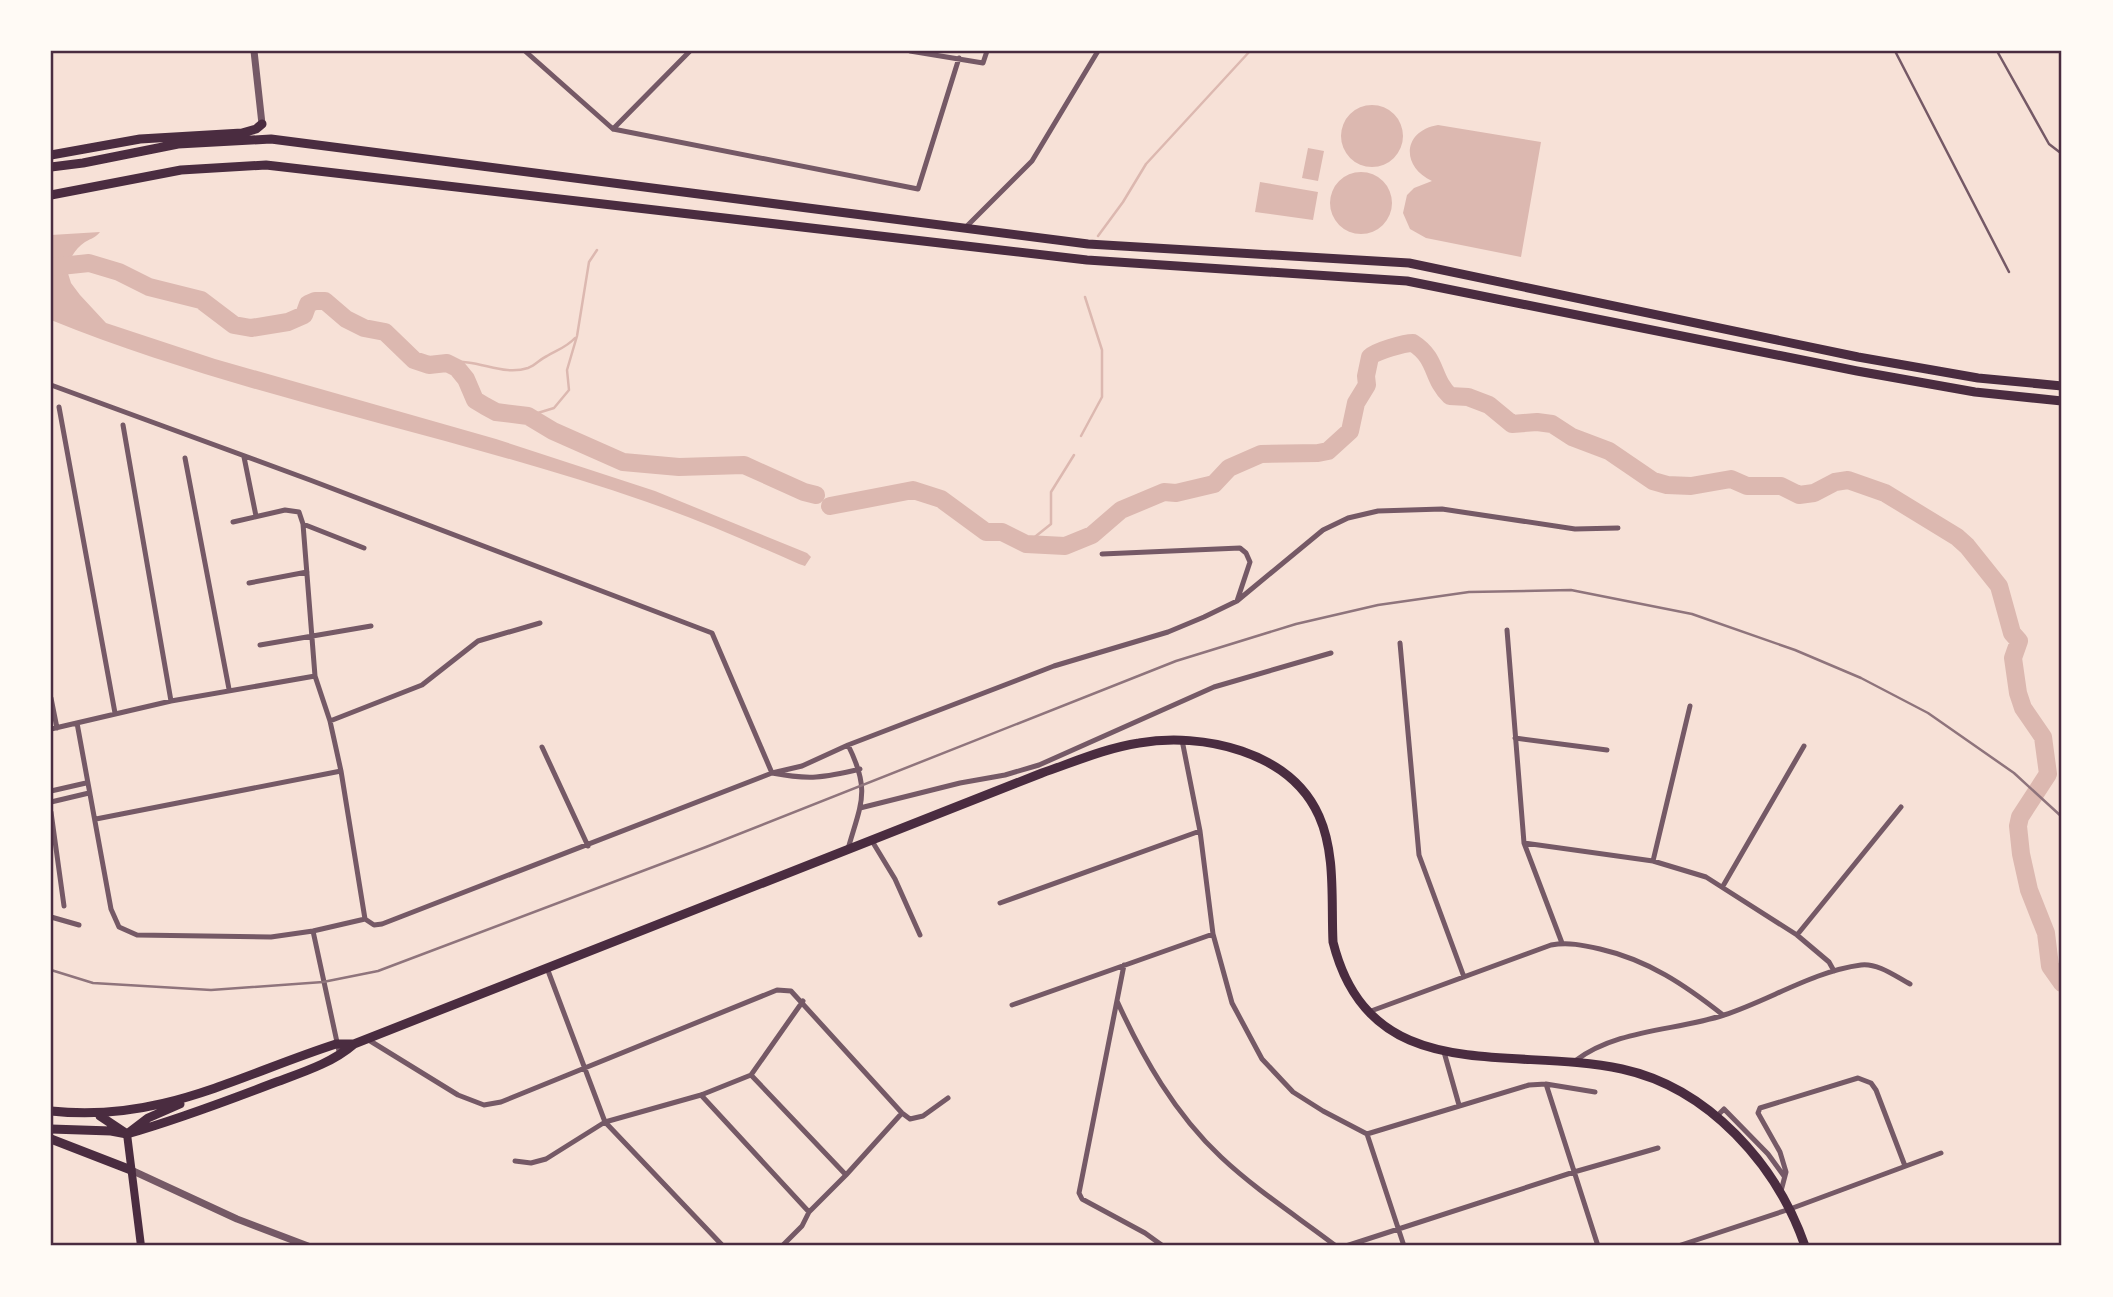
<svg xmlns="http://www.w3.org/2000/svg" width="2113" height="1297" font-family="Helvetica,sans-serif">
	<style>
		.water { fill: #dcb8b0 }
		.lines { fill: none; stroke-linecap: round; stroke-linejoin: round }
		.stream { stroke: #dcb8b0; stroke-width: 2.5 }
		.river { stroke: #dcb8b0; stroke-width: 18 }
		.service { stroke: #755966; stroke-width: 2.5 }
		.minor { stroke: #755966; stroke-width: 5 }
		.tertiary { stroke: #755966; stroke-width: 7 }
		.secondary { stroke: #4a2c40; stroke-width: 8 }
		.primary { stroke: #4a2c40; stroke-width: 9 }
		.trunk { stroke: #4a2c40; stroke-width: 9 }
		.rail { stroke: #8f747c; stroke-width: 2.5 }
		.neatline { fill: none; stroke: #4a2c40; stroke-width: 2.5 }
	</style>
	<rect width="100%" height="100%" fill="#f7e1d7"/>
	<path class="water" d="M1341 136a31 31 0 1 1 62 0a31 31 0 1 1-62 0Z
		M1438,125l103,17 -20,115 -95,-19 -16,-9 -7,-16 4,-18 7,-7 18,-7c-31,-14 -30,-50 6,-56z
		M1308,148l16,3 -6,30 -16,-3z
		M1330 203a31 31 0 1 1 62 0a31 31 0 1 1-62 0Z
		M1260,182l58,10 -5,28 -58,-8z
		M100,232c-5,6 -8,6 -15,10 -9,6 -14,15 -19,25l5,16 9,12 26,28 109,36 281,80 159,52 152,62 4,4 -6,9 -6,-2c-50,-22 -100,-44 -152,-62 -196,-68 -403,-104 -596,-182v-85z"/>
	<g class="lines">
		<path class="stream" d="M1098,236l25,-34 23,-38 104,-113
			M447,363c30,-6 54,14 81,5 8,-3 12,-9 19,-12 10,-6 20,-9 28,-18
			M528,416l26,-8 15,-18 -2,-20 10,-34 12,-74 8,-12
			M1081,436l21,-39v-47l-17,-53
			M1026,544l25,-20v-32l23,-37"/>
		<path class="river" d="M51,267l38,-4 30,9 30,15 52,13 33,25 17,3 37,-6 16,-7 4,-11 7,-3h10l21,18 18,9 21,4 29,28 15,5 18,-2 10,5 9,11 9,21 10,6 11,6 32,4 25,15 70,31 56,5 65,-2 60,27 12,3
			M830,506l83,-16 28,9 45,33h16l24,12 39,2 27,-11 29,-25 43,-18 12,1 38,-9 15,-16 32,-14 57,-1 10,-2 22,-20 6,-28 11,-18 -1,-9 4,-19c6,-6 34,-14 43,-14 25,16 18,35 37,53l18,1 21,8 23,19 25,-2 15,2 20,13 37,14 44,30 14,4 24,1 40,-7 16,7h34l18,9 15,-2 21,-11 13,-2 37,13 72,44 10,9 32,40 13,47 7,8 -6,17 5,35 5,15 20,29 5,37 -28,43 -2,9 3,28 8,36 17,43 4,33 12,17"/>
		<path class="service" d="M1895,51l114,221
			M1997,51l52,93 13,10"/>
		<path class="minor" d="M525,51l88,78 305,60 41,-131
			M910,51l73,12 4,-12
			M613,129l77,-78
			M966,227l66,-66 66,-110
			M51,385l259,95 402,153 60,140c37,7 51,5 88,-4
			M59,407l56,306
			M123,425l48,276
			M244,457l12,59
			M185,458l44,231
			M233,522l52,-12 14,2 4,12 12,152 15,45 11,50 24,148
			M303,524l61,24
			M1102,554l138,-6 6,5 4,9 -13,39
			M249,583l58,-11
			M1507,630l17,213 38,100
			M1400,643l19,212 45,122
			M260,645l111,-19
			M51,698l6,30
			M330,721l92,-36 56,-44 62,-18
			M77,723l34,186 8,18 18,8 134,2 42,-6 52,-12
			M51,729l120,-28 144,-25
			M1515,738l92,12
			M1182,740l18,91 13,103 19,69 30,56 31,33 30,19 44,23 37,112
			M542,747l46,99
			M51,791l35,-8
			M51,802l38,-9
			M860,808l100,-25 45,-8 34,-10 175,-78 117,-34
			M51,812l13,94
			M96,819l245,-48
			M872,841l23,38 25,56
			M1524,843l129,18 53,16 91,58 32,27 5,9
			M848,849c13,-46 23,-58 0,-104
			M1653,861l37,-155
			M1723,886l81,-140
			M1000,903l200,-72
			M51,917l28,8
			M365,919l9,6 8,-1 390,-151 30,-7 46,-21 206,-79 114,-34 36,-15 33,-16 86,-71 25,-12 30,-7 64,-2 133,20 43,-1
			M313,931l27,125
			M1797,935l104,-128
			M1124,965l-45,228 3,6 63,34 18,13
			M547,968l58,154 118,124
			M1117,1001c26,57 58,113 104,156 35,33 77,60 115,89
			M1012,1005l201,-71
			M1371,1011l180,-66c17,-3 32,0 49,4 48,11 85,36 123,66
			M367,1039l91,56 26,10 17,-3 276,-112 14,1 111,122 8,6 13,-3 25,-18
			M1444,1052l15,53
			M1575,1061c42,-32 100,-30 149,-46 44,-14 90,-44 137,-50 17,-2 34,11 49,19
			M751,1075l95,100
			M1546,1084l52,162
			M701,1095l108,117
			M1716,1117l8,-8 44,45 16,22
			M1367,1134l162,-49 17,-1 49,8
			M515,1161l16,2 15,-4 59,-37 96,-27 50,-20 52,-74
			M1781,1191l5,-19 -6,-20 -22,-39 2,-5 98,-30 13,5 5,7 29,76
			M782,1246l20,-20 7,-14 37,-37 56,-62
			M1346,1246l228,-74 84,-24
			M1678,1246l112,-37 151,-56"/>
		<path class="tertiary" d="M254,51l8,73
			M131,1170l106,49 71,27"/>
		<path class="secondary" d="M127,1134l14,112"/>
		<path class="primary" d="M51,1111c108,12 186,-35 285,-67h18l688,-271c32,-11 64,-25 97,-30 63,-11 151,8 180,73 17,38 12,85 14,126 37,148 178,103 289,127 87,19 155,96 183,177
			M100,1116l27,18 21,-16 32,-14
			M51,1129l60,2 16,3c49,-14 97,-32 144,-50 29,-11 60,-20 83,-40
			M51,1139l80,31"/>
		<path class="trunk" d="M51,155l89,-16 102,-6 14,-4 6,-5
			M51,167l32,-4 95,-19 93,-5 817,105 321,19 449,94 120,21 84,8
			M51,195l130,-25 85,-5 821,95 320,21 450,90 118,21 87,9"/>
		<path class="rail" d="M51,970l42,13 118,7 112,-8 55,-11 328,-124 470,-186 120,-37 82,-19 91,-13 102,-2 121,24 103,36 66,28 67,35 86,60 48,44"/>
	</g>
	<rect width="2113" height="1297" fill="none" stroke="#fffaf5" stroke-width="105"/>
	<rect x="52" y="52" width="2008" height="1192" class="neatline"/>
</svg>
